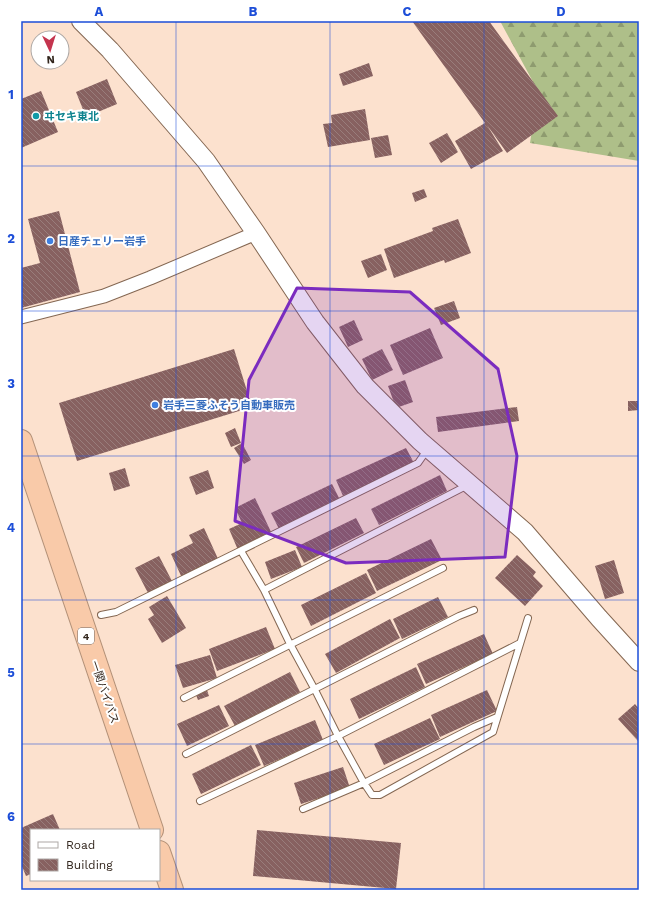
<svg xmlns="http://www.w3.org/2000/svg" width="660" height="911" font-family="'Work Sans','Noto Sans JP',sans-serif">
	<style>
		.forest { fill: url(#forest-firs) }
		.building { fill: url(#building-back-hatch) }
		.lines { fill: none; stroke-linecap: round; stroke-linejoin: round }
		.lane-casing { stroke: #846752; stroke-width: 8 }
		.street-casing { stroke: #846752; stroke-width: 15 }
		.secondary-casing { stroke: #846752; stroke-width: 20 }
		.highway-casing { stroke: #b39178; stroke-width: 24 }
		.lane { stroke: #fff; stroke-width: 6 }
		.street { stroke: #fff; stroke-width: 13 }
		.secondary { stroke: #fff; stroke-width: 18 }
		.highway { stroke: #f9caa9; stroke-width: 22 }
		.marked { fill: #7b2cbf; fill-opacity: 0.2; stroke: #7b2cbf; stroke-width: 3; stroke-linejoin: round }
		.grid { fill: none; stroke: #1d4ed8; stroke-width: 1; stroke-opacity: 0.55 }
		.culture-dot { fill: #0f9aa8; stroke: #fff; stroke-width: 1.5 }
		.shop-dot { fill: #3f7fe0; stroke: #fff; stroke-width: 1.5 }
		.labels { text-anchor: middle; stroke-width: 4; stroke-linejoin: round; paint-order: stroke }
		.shield { fill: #fff; stroke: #706761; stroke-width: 1 }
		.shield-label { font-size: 10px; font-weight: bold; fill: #32261d }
		.culture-label { font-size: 11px; font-weight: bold; fill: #0d838f; stroke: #fff; text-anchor: start }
		.shop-label { font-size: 11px; font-weight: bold; fill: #366cbe; stroke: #fff; text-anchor: start }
		.street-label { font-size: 11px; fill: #32261d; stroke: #fff }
		.neatline { fill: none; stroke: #1d4ed8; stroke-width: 1.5 }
		.grid-label { font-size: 13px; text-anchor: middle; font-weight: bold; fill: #1d4ed8 }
	</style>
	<defs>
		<pattern id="forest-firs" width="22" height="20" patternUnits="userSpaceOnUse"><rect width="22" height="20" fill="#aebf89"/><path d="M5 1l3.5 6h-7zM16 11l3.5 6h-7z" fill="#8e9b6f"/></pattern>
		<pattern id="building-back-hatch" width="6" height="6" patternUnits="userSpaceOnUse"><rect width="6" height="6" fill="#876160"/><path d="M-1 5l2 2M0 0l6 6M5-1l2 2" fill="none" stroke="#997d7b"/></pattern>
	</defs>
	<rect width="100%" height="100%" fill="#fce1ce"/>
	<path class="forest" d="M500,21h139v140l-109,-18 8,-52z"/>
	<path class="building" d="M412,21h77l69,95 -51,37 -20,-28 16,26 -32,18 -16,-28 30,-18z
		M369,63l4,13 -30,10 -4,-12z
		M107,79l10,25 -31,13 -10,-25z
		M41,91l17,41 -37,16v-49z
		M365,109l5,31 -42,7 -5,-23 9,-1 -1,-8z
		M447,133l11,19 -17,11 -12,-20z
		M388,135l4,20 -17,3 -4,-20z
		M424,189l3,8 -12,5 -3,-9z
		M59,211l21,81 -59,16v-40l19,-5 -12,-44z
		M458,219l13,34 -26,10 -1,-3 -50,18 -10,-29 49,-18 -1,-3z
		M381,254l6,16 -19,8 -7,-17z
		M454,301l6,17 -19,7 -7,-17z
		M354,320l9,20 -15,7 -9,-20z
		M430,328l13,30 -40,17 -13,-30z
		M234,349l18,58 -175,54 -18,-58z
		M382,349l11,21 -21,10 -10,-21z
		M405,380l8,22 -17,6 -8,-22z
		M628,401h11v9l-11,1z
		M517,407l2,14 -81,11 -2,-15z
		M235,428l6,15 -10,4 -6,-14z
		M242,443l9,17 -7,4 -10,-16z
		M406,448l8,15 -71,33 -7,-16z
		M125,468l5,18 -16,5 -5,-18z
		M208,470l6,18 -18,7 -7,-18z
		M440,475l7,16 -68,34 -8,-16z
		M332,484l8,16 -61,29 -8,-16z
		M255,498l17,36 -34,16 -9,-21 13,-6 -7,-15z
		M356,518l8,15 -60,30 -8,-16z
		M204,528l15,33 -37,17 -11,-24 22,-11 -4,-8z
		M431,539l11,21 -65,31 -10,-21z
		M295,550l7,17 -31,12 -6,-17z
		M517,555l19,17 -3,4 10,10 -18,20 -30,-28z
		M159,556l13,25 -24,12 -13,-25z
		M614,560l10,33 -19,6 -10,-33z
		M366,573l10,20 -65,33 -10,-21z
		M167,596l19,32 -24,15 -14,-24 6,-4 -5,-8z
		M438,597l10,20 -46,22 -9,-20z
		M390,619l10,19 -64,35 -11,-19z
		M266,627l9,22 -58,22 -8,-22z
		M484,634l9,20 -67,30 -9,-20z
		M210,655l7,23 -34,10 -8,-23z
		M416,667l9,20 -66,32 -9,-20z
		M290,672l10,20 -65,34 -11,-20z
		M207,690l2,6 -11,4 -2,-5z
		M487,690l10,21 -57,26 -9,-22z
		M635,704l4,5 -1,32 -20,-22z
		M219,705l10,21 -42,20 -10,-22z
		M430,718l10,21 -56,26 -10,-21z
		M315,720l8,20 -59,26 -9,-21z
		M251,745l10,20 -60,29 -9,-20z
		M343,767l7,21 -49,16 -7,-21z
		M53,814l7,16h-29v44l-5,2 -5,-12v-36z
		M257,830l144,13 -5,46 -143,-13z"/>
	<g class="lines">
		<defs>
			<path id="lane" d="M241,551l23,39 26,54 25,46 23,46 26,47 8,12h8l113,-63 35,-114
				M264,590l204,-105
				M101,615l15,-3 302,-149 7,-10
				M184,698l259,-130
				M186,754l273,-138 15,-6
				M200,801l138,-65 182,-93
				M303,809l61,-26 110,-56 23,-10"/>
			<path id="street" d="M21,317l83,-21 46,-18 106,-45"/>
			<path id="secondary" d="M81,21l29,29 96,111 50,72 59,89 50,64 55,55 105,91 74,86 40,44"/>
			<path id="highway" d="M21,441l131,389
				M159,852l13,38"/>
		</defs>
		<use href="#lane" class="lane-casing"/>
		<use href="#street" class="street-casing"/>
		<use href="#secondary" class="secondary-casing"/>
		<use href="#highway" class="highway-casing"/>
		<use href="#lane" class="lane"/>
		<use href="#street" class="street"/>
		<use href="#secondary" class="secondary"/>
		<use href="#highway" class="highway"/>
	</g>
	<path class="marked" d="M297,288l113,4 88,77 19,87 -12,101 -159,6 -111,-42 14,-141z"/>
	<path class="grid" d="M176,21v869M330,21v869M484,21v869M21,166h618M21,311h618M21,456h618M21,600h618M21,744h618"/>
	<circle class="culture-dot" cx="36" cy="116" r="4"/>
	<g class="shop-dot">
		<circle cx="50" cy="241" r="4"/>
		<circle cx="155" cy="405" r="4"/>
	</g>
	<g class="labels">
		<rect class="shield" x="78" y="628" width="16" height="16" rx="3"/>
		<g class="shield-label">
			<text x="86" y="640">4</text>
		</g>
		<g class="culture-label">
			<text x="44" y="120">ヰセキ東北</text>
		</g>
		<g class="shop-label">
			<text x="58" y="245">日産チェリー岩手</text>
			<text x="163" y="409">岩手三菱ふそう自動車販売</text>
		</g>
		<g class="street-label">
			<text transform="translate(105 692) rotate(71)" y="4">一関バイパス</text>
		</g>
	</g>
	<rect width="660" height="911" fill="none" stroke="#ffffff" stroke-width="44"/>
	<rect x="30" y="829" width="130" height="52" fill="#ffffff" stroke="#ada8a5"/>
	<rect x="38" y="842" width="20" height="6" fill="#ffffff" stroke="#ada8a5"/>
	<text x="66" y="849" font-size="12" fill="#32261d">Road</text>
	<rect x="38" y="859" width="20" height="12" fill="url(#building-back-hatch)" stroke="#ada8a5"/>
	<text x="66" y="869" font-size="12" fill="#32261d">Building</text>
	<g transform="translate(50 50) rotate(176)"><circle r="19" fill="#ffffff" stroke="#ada8a5"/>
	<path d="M0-3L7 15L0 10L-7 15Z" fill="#c4344e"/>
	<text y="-6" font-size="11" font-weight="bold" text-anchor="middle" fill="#32261d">N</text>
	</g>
	<rect x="22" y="22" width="616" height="867" class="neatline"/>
	<g class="grid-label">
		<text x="99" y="16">A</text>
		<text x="253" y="16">B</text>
		<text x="407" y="16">C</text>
		<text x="561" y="16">D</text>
		<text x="11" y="99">1</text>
		<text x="11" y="243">2</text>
		<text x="11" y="388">3</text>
		<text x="11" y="532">4</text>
		<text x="11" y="677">5</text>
		<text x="11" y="821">6</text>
	</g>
</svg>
